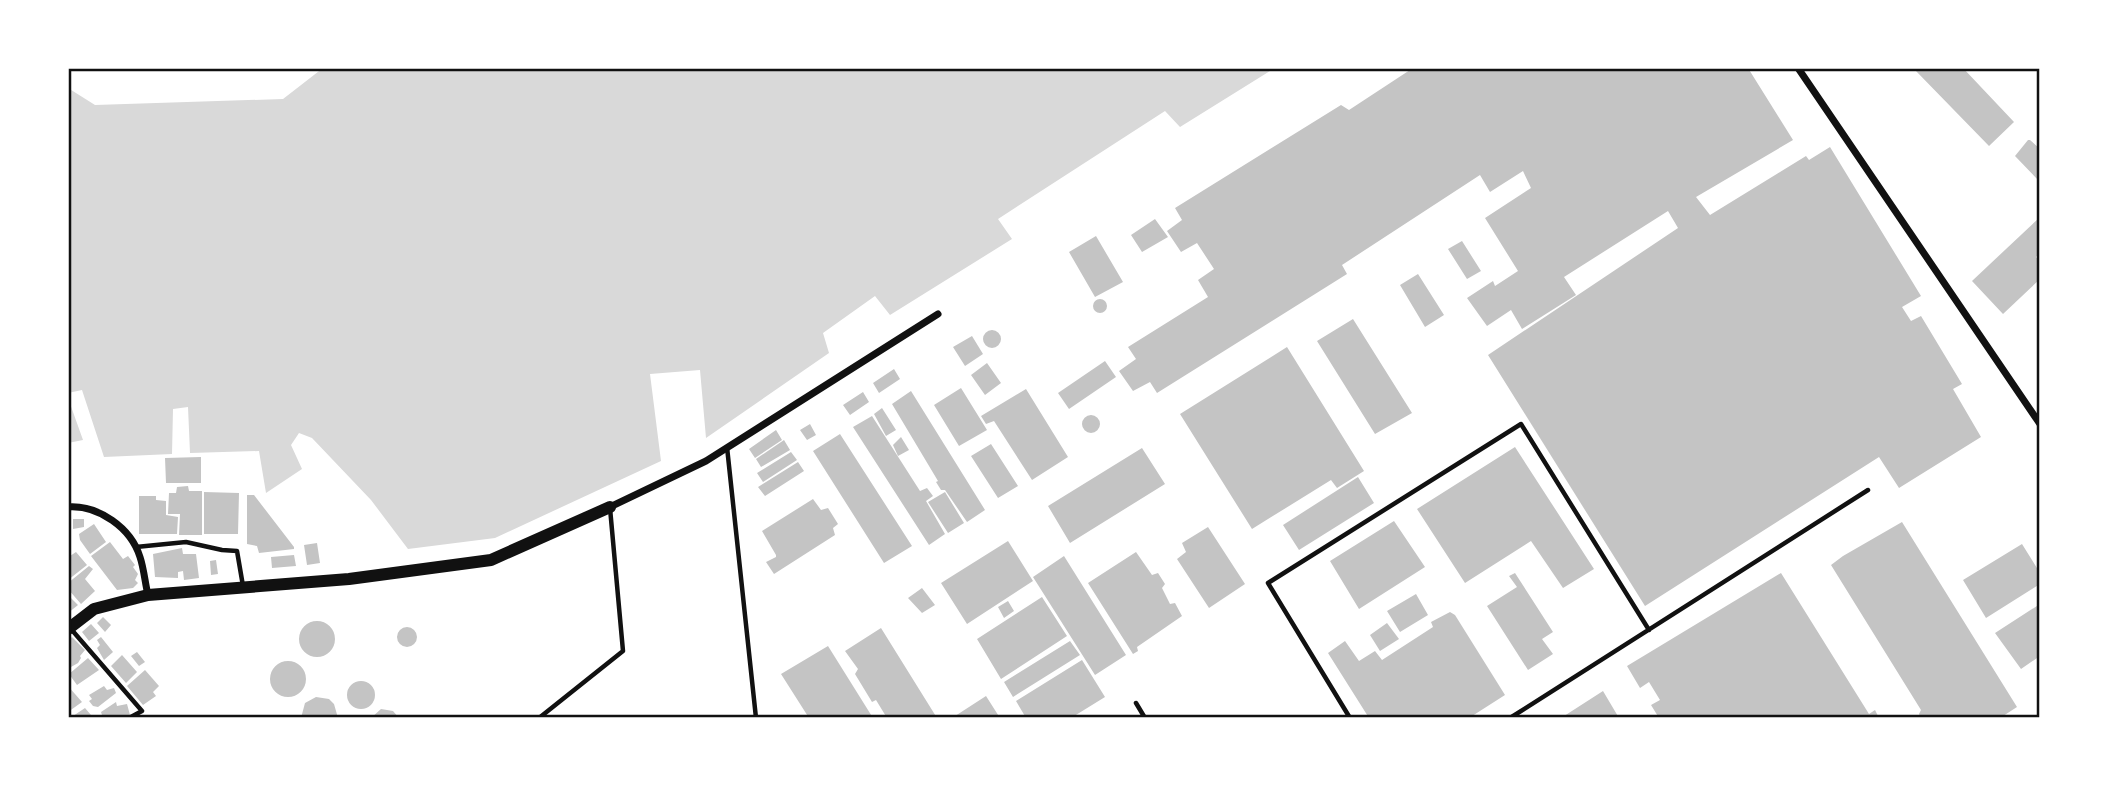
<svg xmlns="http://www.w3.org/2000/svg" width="2108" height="786" font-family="'Open Sans',sans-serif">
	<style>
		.water { fill: #d9d9d9 }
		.building { fill: #c4c4c4 }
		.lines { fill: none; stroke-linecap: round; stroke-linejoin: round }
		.service { stroke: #111; stroke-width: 4.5 }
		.minor { stroke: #111; stroke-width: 7 }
		.secondary { stroke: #111; stroke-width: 12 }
		.neatline { fill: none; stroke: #111; stroke-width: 2.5 }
	</style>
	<rect width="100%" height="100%" fill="#fff"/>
	<path class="water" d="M323,68h952l-95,59 -15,-16 -167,108 14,20 -122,76 -15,-19 -52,37 6,20 -123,85 -6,-68 -50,4 11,87 -166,77 -87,11 -37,-49 -59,-62 -13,-5 -8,12 11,24 -36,24 -7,-42 -69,2 -2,-46 -15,2 -1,45 -68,3 -22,-67 -14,3v-305l27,17 188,-6z
		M68,398l15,42 -15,3z"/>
	<path class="building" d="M1413,68h335l45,72 -97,57 14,18 96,-59 3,4 21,-13 91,149 -19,11 9,14 10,-5 41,68 -9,5 28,48 -82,51 -20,-31 -234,149 -157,-251 190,-127 -10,-17 -104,66 12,18 -54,34 -11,-19 -24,16 -20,-28 26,-17 2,5 23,-15 -33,-53 46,-30 -8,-17 -33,21 -10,-17 -138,90 5,9 -190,119 -7,-11 -17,9 -14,-20 17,-12 -8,-12 80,-50 -10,-17 16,-11 -17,-26 -16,9 -14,-21 15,-11 -7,-12 166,-103 8,5z
		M1917,68h46l51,54 -25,24 -74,-76z
		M2028,140h2l10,9 -2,31 -23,-24z
		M2040,217v36l-4,4 4,4v18l-37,35 -31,-33z
		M1155,219l13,18 -26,15 -11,-17z
		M1096,236l27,46 -28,15 -26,-45z
		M1462,241l19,30 -14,8 -19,-30z
		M1418,274l26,41 -19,12 -25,-42z
		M1093 306a7 7 0 1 1 14 0a7 7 0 1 1-14 0Z
		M1353,319l59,94 -37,21 -58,-93z
		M983 339a9 9 0 1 1 18 0a9 9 0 1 1-18 0Z
		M972,336l11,18 -18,12 -12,-19z
		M1287,347l77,124 -27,17 -6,-8 -79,49 -72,-115z
		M1105,361l11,16 -47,32 -11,-16z
		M987,363l14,20 -16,12 -14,-20z
		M894,369l6,10 -21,14 -6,-10z
		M961,388l26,42 -28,16 -25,-41z
		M1026,389l42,68 -36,23 -38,-59 -8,3 -5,-8z
		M911,391l74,119 -18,12 -22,-32h-4l-5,-8 2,-1 -46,-77z
		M863,392l6,10 -19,13 -7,-10z
		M882,408l14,22 -10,6 -12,-22z
		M1082 424a9 9 0 1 1 18 0a9 9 0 1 1-18 0Z
		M872,416l48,75 7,-3 6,8 -7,5 19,33 -16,11 -76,-118z
		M810,424l6,11 -9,5 -7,-10z
		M776,430l6,10 -27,18 -6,-9z
		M840,434l72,112 -28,17 -71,-112z
		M901,437l8,13 -11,6 -5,-11z
		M784,440l6,10 -29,17 -5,-8z
		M991,444l27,42 -20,12 -27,-42z
		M1515,447l79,122 -31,19 -32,-47 -66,42 -48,-74z
		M1142,448l23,36 -95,59 -22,-37z
		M791,452l6,8 -34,22 -6,-9z
		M201,457v26h-35l-1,-25z
		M798,462l6,9 -39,25 -7,-9z
		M1358,477l16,26 -75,47 -16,-25z
		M188,486l1,5h13v44h-23l1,-21h-12l1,-21h7l1,-6z
		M204,492l35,1 -1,41h-34z
		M945,492l19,31 -16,10 -20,-31z
		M247,495h7l40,52v2l-35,4 -2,-7 -10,-2z
		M139,496h17v4l10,1v14l12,2 -1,17h-38z
		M813,499l8,11 7,-2 10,16 -5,4 2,7 -61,39 -8,-12 10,-5v-2l-14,-24z
		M73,519h11v8l-11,2z
		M1394,521l31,46 -66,42 -29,-48z
		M1902,522l115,185 -17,11h-79l-2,-4 2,-4 -90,-145 12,-9z
		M94,524l12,18 -16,12 -10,-14 -1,-6z
		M1208,527l37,57 -36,24 -32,-49 9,-7 -4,-9z
		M1008,541l25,40 -66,43 -26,-41z
		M110,542l13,17 5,-3 7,9 -2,2 5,7 -3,6 3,3 -5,5 -16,2 -26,-34z
		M317,543l3,20 -13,2 -3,-20z
		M2022,544l18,29v11l-54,34 -23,-38z
		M182,548l1,6h13l3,24 -15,2 -1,-9 -5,1v6l-23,-1 -2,-23z
		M76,552l11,13 -19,15v-26l2,2z
		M1136,552l16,23 6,-2 7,11 -3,4 8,16 5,-1 7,13 -45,31 1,4 -5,3 -45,-71z
		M294,555l2,11 -24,2 -1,-11z
		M1064,556l62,99 -31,20 -62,-98z
		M216,560l2,14 -7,1 -1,-14z
		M89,566l4,3 -8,10 10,12 -14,13 -13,-15v-6z
		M1515,573l38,59 -11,7 11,15 -25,16 -41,-64 30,-19 -8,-11z
		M1781,573l88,141 6,-4 4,8h-220l-8,-13 9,-5 -11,-18 -9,6 -13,-22z
		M922,588l13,17 -13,8 -14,-15z
		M1416,594l12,21 -28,17 -13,-21z
		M68,595l10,10 -10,8z
		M1042,597l25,39 -66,43 -24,-40z
		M1008,601l6,10 -10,7 -6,-11z
		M2040,604v52l-19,13 -26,-36z
		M1450,612l5,3 50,80 -36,23h-100l-41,-65 17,-12 14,20 16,-10 7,9 51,-33 -2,-5z
		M103,617l8,8 -6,7 -8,-9z
		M299 639a18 18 0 1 1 36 0a18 18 0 1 1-36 0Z
		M1387,623l12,16 -19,12 -10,-16z
		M91,624l8,9 -10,8 -7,-9z
		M397 637a10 10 0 1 1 20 0a10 10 0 1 1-20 0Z
		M881,628l56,90h-50l-11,-18 -4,2 -17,-28 3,-5 -13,-18z
		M72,637l13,13 -5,6 1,2 -3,5 -7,4 -3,-3v-23z
		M101,637l12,15 -9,8 -7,-12 3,-3 -3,-5z
		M1070,641l10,14 -67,42 -9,-15z
		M828,646l45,72h-64l-28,-44z
		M137,652l8,10 -6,4 -8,-10z
		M122,655l15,17 -11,11 -15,-17z
		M88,658l11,12 -22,15 -8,-11z
		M1082,660l23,37 -34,21h-45l-10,-17z
		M270 679a18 18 0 1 1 36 0a18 18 0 1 1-36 0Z
		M145,670l14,16 -6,6 3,4 -13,9 -16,-19z
		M347 695a14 14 0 1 1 28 0a14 14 0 1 1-28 0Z
		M68,686l14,16 -14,10z
		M104,686l3,4 7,-2 2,5 -18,14 -5,-1 -4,-5 3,-2 -3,-4z
		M1603,691l16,27h-58z
		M986,696l14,22h-48z
		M316,697l13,2 5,5 4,14h-37l4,-15z
		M116,702l1,4 10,-2 3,11 -8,3h-19l-2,-6z
		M85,708l6,7 -4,3h-17z
		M381,709l12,2 6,7h-28z"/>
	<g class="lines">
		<path class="service" d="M727,447l29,271
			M136,547l50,-5 36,8 15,1 6,35
			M71,629l71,82 -13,7
			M1136,703l9,15
			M539,718l84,-67 -13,-143
			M1350,718l-82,-135 253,-159 128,206
			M1510,718l358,-228"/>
		<path class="minor" d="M1798,68l242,356
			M68,507c31,-2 63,21 72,50 4,12 5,26 8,38
			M610,507l96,-46 232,-147"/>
		<path class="secondary" d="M68,629l26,-20 54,-14 201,-16 142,-19 119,-53"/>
	</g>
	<rect width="2108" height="786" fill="none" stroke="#ffffff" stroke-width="140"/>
	<rect x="70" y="70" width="1968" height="646" class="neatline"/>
</svg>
